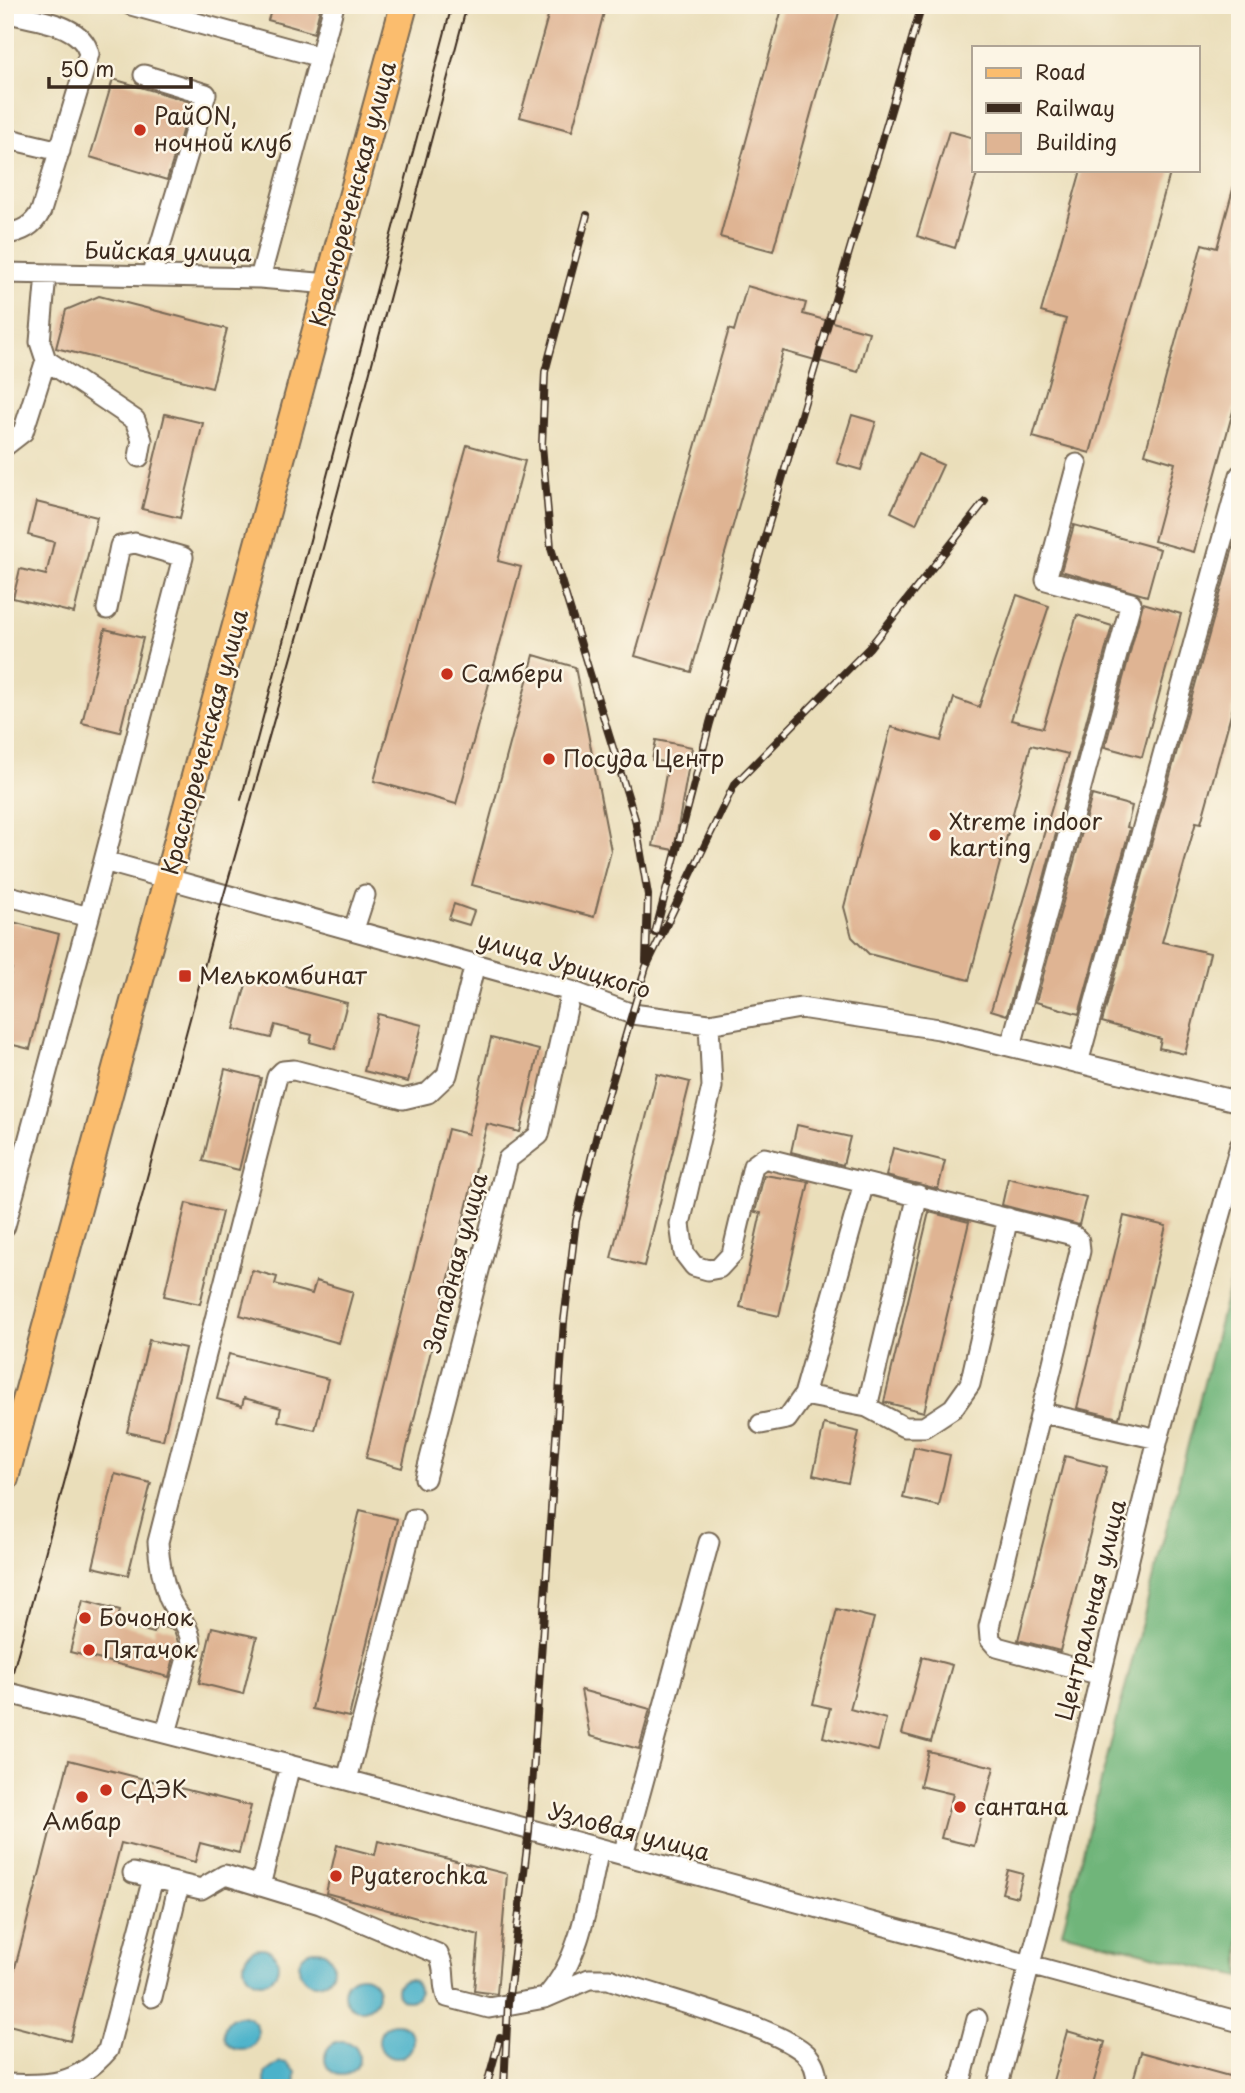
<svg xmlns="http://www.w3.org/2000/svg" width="1245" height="2093" font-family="'Playpen Sans',sans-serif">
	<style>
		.forest { fill: #6fb57a; stroke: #55704c; stroke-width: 2 }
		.water { fill: #4bb2ca; stroke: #436e74; stroke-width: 2 }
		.building { fill: #dfb493 }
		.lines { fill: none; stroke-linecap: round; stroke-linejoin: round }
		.minor-casing { stroke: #786955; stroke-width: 23 }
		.major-casing { stroke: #786955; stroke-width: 30 }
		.minor { stroke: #fff; stroke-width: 19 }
		.major { stroke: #fbbd6e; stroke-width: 26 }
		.tram { stroke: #3b2a1e; stroke-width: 2 }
		.rail-casing { stroke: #3b2a1e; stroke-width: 8 }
		.rail { stroke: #fcf5e5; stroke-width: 5; stroke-dasharray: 16; stroke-linecap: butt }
		.poi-dot { fill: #c8321e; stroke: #fcf5e5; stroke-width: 2.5 }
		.labels { text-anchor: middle; stroke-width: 5; stroke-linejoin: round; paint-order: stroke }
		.poi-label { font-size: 23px; fill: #3b2a1e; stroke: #fcf5e5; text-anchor: start }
		.street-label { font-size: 23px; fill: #3b2a1e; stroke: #fcf5e5 }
	</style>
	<rect width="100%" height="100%" fill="#fcf5e5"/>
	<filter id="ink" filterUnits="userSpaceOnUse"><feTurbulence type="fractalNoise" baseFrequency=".0143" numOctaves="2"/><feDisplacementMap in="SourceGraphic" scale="14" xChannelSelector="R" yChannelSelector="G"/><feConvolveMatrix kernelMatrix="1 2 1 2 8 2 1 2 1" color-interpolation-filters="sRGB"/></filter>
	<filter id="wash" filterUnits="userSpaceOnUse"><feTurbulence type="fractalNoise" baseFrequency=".00686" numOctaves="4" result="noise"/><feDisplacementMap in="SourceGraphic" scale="28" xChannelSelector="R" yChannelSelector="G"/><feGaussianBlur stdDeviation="1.57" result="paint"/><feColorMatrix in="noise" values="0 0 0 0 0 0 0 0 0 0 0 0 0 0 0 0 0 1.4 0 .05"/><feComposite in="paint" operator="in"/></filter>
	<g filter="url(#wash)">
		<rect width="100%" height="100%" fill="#eadeba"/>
		<path class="forest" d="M1240,1243v734l-178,-45z"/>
		<path class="water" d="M244 1965a17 17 0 1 1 34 0a17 17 0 1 1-34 0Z
			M299 1967a17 17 0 1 1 34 0a17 17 0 1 1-34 0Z
			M344 1993a17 17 0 1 1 34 0a17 17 0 1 1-34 0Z
			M397 1990a11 11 0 1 1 22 0a11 11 0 1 1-22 0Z
			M224 2033a17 17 0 1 1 34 0a17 17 0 1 1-34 0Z
			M379 2041a17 17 0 1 1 34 0a17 17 0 1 1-34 0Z
			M325 2058a17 17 0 1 1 34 0a17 17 0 1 1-34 0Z
			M280,2062l7,1 9,9 -1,16 -30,-2v-13z"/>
		<g id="blocks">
			<path class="building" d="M273,5h48l-7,28 -46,-13z
				M551,5h55l-34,126 -52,-14z
				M783,5h58l-68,246 -53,-14z
				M113,79l78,23 -24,78 -77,-23z
				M949,131l25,7v32h4l-23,78 -38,-12z
				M1081,170h90l-81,283 -57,-16 33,-118 -25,-7z
				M1235,182l5,1v203l-46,166 -40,-11 21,-78 -30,-9 57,-210 15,4z
				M747,286l59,17 -3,11 66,18 -11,40 -75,-21 -92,321 -56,-16 94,-327 5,2z
				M99,296l128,33 -15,59 -156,-40 10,-38z
				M165,414l38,9 -23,95 -38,-9z
				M852,415l24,7 -15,48 -24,-7z
				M467,445l58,16 -27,100 23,6 -65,237 -82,-23z
				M918,454l25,11 -27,59 -25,-12z
				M36,502l61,15 -23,96 -61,-15 7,-29 26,6 8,-33 -26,-7z
				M1074,525l86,24 -13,47 -86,-25z
				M1236,537l4,1v144l-39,141 -5,-1 -34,120 48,11 -25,101 -26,-6 2,-9 -59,-17z
				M1017,595l32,11 -38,114 32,8 34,-113 35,11 -105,389 -16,-5 77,-256 -37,-9 -62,235 -100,-26 -17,-17 -8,-30 47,-180 50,14 13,-43 25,9z
				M1143,603l38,11 -39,143 -37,-10z
				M105,629l38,9 -23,94 -38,-9z
				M534,655l41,12 36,184 -17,66 -122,-32z
				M656,740l36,7 -18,103 -21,-4 15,-83 -16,-3z
				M1092,795l40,11 -5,21 3,1 -51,186 -43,-12z
				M454,904l20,7 -5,14 -20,-6z
				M5,920l54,14 -29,115 -25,-6v-49l7,-26 -7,-1z
				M248,977l99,26 -12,46 -25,-7 2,-7 -37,-10 -4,13 -37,-9z
				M378,1014l44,11 -14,57 -44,-11z
				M491,1038l48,12 -19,82 -33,-8 -85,344 -36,-10 82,-329 20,5z
				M225,1069l36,9 -22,92 -36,-9z
				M657,1074l33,8 -46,184 -33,-8z
				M797,1125l53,12 -7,28 -52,-13z
				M893,1148l52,13 -7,28 -52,-13z
				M764,1175l45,7 -30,134 -39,-9 21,-94 -6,-1z
				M1008,1178l78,19 -7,28 -77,-20z
				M186,1203l36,9 -22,92 -36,-8z
				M929,1212l40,10 -45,190 -40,-10z
				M1124,1216l42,10 -47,192 -42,-10z
				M252,1270l25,7 -2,7 37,10 4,-13 37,11 -14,51 -99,-28z
				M149,1340l36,8 -22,92 -36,-8z
				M229,1354l99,25 -13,51 -37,-9 3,-13 -37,-10 -2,8 -25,-7z
				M824,1424l35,8 -11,51 -35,-8z
				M914,1447l36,8 -11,51 -36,-8z
				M1065,1456l42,11 -47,184 -42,-11z
				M115,1474l36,9 -23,92 -35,-8z
				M360,1510l37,9 -48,198 -37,-8z
				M83,1600l37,10 -3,13 37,10 2,-8 18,5 4,12 -9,35 -99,-25z
				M837,1609l37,9 -24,91 36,10 -8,32 -55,-14 7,-29 -17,-4z
				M212,1627l45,10 -14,57 -44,-11z
				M922,1657l30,8 -21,77 -29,-8z
				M581,1690l69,19 -11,40 -49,-13z
				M928,1751l66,16 -20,79 -33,-8 12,-44 -33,-8z
				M69,1760l182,46 -12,47 -39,-10 -5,19 -74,-19 -51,198 -65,-17v-18z
				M378,1841l129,33 -10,120 -23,-3 5,-56 -153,-42 11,-48 38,10z
				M1008,1870l15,4 -6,23 -15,-4z
				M1067,2031l38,11 -13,46h-41z
				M1141,2052l99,27v9h-109z"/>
		</g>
	</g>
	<g filter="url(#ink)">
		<use href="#blocks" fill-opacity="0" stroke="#786955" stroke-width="2"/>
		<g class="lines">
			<defs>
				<path id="minor" d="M131,5l189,52
					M5,12c27,8 77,10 84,42l-48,157c-8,15 -19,21 -36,23
					M144,75l62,19 -55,182
					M5,138l55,13
					M5,273l255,5 69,6
					M46,274l-6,68 6,18 89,60 7,20 -3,17
					M260,278l74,-273
					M5,446l18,-14 23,-72
					M104,861l79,-304 -48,-14 -15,3 -13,63
					M5,895l84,22 15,-56 467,130 61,23 77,10 91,-16 139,21 301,73
					M354,929l11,-34
					M709,1024l3,63 -32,137 4,29 10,13 14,4 11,-2 13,-14 21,-88 11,-8 309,77 6,6 1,10 -91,376 1,12 7,8 104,28
					M1011,1046l120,-443 -85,-23 31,-116
					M1078,1063l162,-588
					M5,1226l84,-309
					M804,1395l63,12 37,20h20l29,-19 17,-24 38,-166
					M867,1407l51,-212
					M1043,1413l115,26
					M761,1424l26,-5 17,-24 60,-212
					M425,1478l83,-319 31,-24 32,-144
					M5,1692l342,88 893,242
					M166,1733l25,-89c-1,-19 -15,-30 -22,-46 -7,-19 -10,-37 -11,-56l119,-465 6,-6 11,-1 109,29 25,-6 19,-18 28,-111
					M347,1780l67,-261
					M623,1855l86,-313
					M133,1873l68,16 24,-14 95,29 118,50c9,15 3,27 9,43l42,11 56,-10 44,-19h20c45,17 166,46 197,75 9,9 12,21 10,34
					M260,1886l30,-121
					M548,1995c34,-39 40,-97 51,-146
					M152,1997l27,-113
					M5,2084c44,2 73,1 103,-34l45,-172
					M959,2088l18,-69
					M997,2088l42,-158 119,-491 82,-293"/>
				<path id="major" d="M5,1478l399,-1473"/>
			</defs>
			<use href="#minor" class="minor-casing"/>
			<use href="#major" class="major-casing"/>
			<use href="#minor" class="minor"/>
			<use href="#major" class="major"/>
			<path class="tram" d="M241,800l211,-795
				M5,1701l212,-782 106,-371 144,-543"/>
			<defs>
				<path id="rail" d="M587,215l-42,157 -3,73 9,103 84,271 13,76 -2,66
					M655,933l55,-210 212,-718
					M486,2088l14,-51
					M504,2088l4,-85 21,-172 35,-510 12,-100 23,-95 33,-112 14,-47 88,-182 135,-137 116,-147"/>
			</defs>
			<use href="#rail" class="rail-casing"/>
			<use href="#rail" class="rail"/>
		</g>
	</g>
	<g class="poi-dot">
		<circle cx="140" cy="130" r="7"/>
		<circle cx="447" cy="674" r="7"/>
		<circle cx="549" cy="759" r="7"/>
		<circle cx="935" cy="835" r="7"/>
		<rect x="178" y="969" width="14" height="14" rx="3.5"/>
		<circle cx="85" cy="1618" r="7"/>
		<circle cx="89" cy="1650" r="7"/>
		<circle cx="106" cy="1790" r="7"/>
		<circle cx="82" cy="1797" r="7"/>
		<circle cx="960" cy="1807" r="7"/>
		<circle cx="336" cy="1876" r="7"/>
	</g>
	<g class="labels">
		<g class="poi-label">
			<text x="154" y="125">РайON,<tspan x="154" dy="26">ночной клуб</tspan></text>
			<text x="461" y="682">Самбери</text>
			<text x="563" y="767">Посуда Центр</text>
			<text x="949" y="830">Xtreme indoor<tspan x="949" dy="26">karting</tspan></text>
			<text x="199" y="984">Мелькомбинат</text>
			<text x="99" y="1626">Бочонок</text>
			<text x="103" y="1658">Пятачок</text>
			<text x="120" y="1798">СДЭК</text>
			<text x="974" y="1815">сантана</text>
			<text x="82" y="1830" text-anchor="middle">Амбар</text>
			<text x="350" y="1884">Pyaterochka</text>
		</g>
		<g class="street-label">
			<text transform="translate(353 194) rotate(-75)" y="8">Краснореченская улица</text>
			<text transform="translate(168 252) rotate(1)" y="8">Бийская улица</text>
			<text transform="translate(205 742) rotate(-75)" y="8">Краснореченская улица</text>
			<text transform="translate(564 965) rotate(17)" y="8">улица Урицкого</text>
			<text transform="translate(456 1263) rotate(-75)" y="8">Западная улица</text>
			<text transform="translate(1091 1610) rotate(-76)" y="8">Центральная улица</text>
			<text transform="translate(629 1832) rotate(15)" y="8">Узловая улица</text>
		</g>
	</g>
	<rect width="1245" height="2093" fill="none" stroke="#fcf5e5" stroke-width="28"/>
	<rect x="972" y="46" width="228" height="126" fill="#fcf5e5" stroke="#afa495" stroke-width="2"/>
	<rect x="986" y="68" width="35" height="10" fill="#fbbd6e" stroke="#afa495" stroke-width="2"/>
	<text x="1035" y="80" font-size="21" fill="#3b2a1e">Road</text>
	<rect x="986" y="103" width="35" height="10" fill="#3b2a1e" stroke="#afa495" stroke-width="2"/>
	<text x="1035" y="116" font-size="21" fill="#3b2a1e">Railway</text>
	<rect x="986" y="133" width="35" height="21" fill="#dfb493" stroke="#afa495" stroke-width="2"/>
	<text x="1035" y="150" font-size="21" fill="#3b2a1e">Building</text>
	<path d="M49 77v10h142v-10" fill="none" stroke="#3b2a1e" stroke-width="3.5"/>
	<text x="60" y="77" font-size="21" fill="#3b2a1e" stroke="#fcf5e5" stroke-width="5" paint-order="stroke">50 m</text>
</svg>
